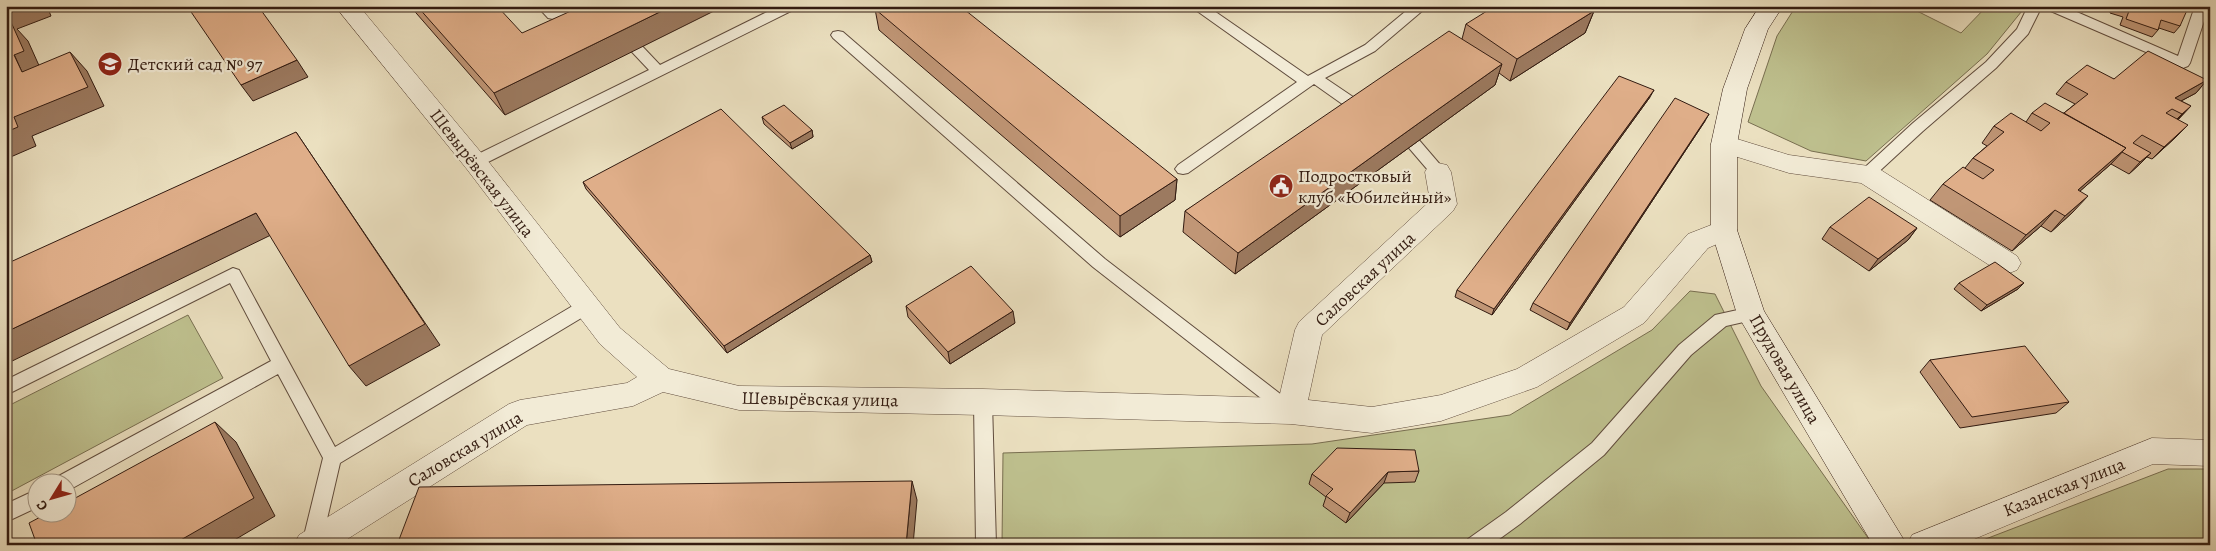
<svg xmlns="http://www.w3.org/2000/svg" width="2216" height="551" font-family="Alegreya,serif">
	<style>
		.green { fill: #bec08e; stroke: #786e50 }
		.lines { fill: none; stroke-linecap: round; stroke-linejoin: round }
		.lane-casing { stroke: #604c3d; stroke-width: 2 }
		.street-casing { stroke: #604c3d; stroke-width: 1 }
		.secondary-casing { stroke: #321b11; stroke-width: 1 }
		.lane { fill: #f2ebd6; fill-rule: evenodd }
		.street { fill: #f2ebd6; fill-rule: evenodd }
		.secondary { fill: #f2ebd6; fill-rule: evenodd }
		.wall { fill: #c09676; stroke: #321b11 }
		.shaded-wall { fill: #9c7a60; stroke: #321b11 }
		.building { fill: #dfae89; stroke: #321b11 }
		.labels { text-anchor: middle; stroke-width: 4.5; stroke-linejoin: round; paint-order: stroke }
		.poi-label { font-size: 18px; fill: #321b11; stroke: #f2ebd6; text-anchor: start }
		.street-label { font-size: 18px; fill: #321b11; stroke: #f2ebd6 }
	</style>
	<rect width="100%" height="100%" fill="#ebe0c0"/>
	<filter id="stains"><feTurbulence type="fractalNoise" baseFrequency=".004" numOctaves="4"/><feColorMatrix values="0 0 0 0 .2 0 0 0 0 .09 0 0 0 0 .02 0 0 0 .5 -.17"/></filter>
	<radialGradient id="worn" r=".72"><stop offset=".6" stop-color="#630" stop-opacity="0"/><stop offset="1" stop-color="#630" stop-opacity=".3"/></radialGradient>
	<path class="green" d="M1796,6h111l54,27 26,-27h39l-39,48 -121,107 -55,-10 -63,-29 29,-86z
		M1690,291l25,3 46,92 112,159h-871l1,-92 309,-9 198,-29 142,-85z
		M188,315l35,63 -217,116v-87z
		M2168,469h42v76h-240z"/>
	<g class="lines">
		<defs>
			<path id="lane" d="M537,6h15l3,3 10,-3h21l-2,3 -31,10 -5,-1z
				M779,6h18l-2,3 -315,157 -5,1 -5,-1 -3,-4 3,-4 179,-88 -17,-18 -2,-3 2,-3h10l18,19z
				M1190,6h17l101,70 57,-31 47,-39h16l-53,45 -50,27 40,27 2,4 -2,4h-10l-41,-29 -126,89 -5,1 -5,-1 -3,-4 3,-4 119,-83z
				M2028,6h14l-14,28 -32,34 -73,63 -51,47 -5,2 -5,-2 -3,-4 3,-4 51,-47 73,-61 31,-33z
				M2044,6h19l115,50 17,-50h14l-19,57 -2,3 -5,2 -137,-59z
				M838,31l5,1 262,227 191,147 3,5 -3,5 -6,2 -6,-2 -191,-149 -260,-229 -2,-3 2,-3z
				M1414,139l5,1 24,28 3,4 -3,4 -5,1 -5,-1 -24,-28 -2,-4 2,-4z
				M233,268l6,2 96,177 246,-146 6,-2 6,2 2,5 -2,5 -253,152 -19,82 -19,-1 21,-86 -45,-84 -209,116 -1,-6h-15l2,-6 216,-117 -41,-78 -224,112v-15z
				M1751,307l6,2 2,5 -2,5 -31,7 -35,29 -87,100 -84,69 -29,21h-25l2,-6 38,-27 86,-69 87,-98 36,-30z
				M983,395l6,2 3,5 4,143h-20l-2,-143 3,-5z
				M38,489v18l-32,15v-18z"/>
			<path id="street" d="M335,6h24l125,150 136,172 49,41 70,17 244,3 296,9 16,-68 4,-8 131,-121 -5,-29 4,-7 9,-2 9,2 4,7 6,32 -4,7 -131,124 -14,65 64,7 69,-12 76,-26 107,-62 64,-73 36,-14 9,3 4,7 -4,7 -25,11 -64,75 -107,64 -96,34 -69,12 -81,-9 -308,-9 -244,-5 -76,-18 -30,14 -106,19 -189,120h-44l5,-10 210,-131 11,-4 107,-17 10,-6 -37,-33 -134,-176z
				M1724,135l65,20 87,12 141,89 4,7 -4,7 -10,4 -10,-4 -136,-87 -72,-10 -74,-23 -4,-6 4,-6z
				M2152,438l58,2v26l-57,-2 -193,81h-53l5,-10z"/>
			<path id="secondary" d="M1760,6h23l-15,23 -21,60 -10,55v86l27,81 143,234h-34l-136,-231 -26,-84v-86l12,-55 22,-60z"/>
		</defs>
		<use href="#lane" class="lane-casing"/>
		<use href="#street" class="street-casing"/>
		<use href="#secondary" class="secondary-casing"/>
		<use href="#lane" class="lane"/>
		<use href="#street" class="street"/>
		<use href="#secondary" class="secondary"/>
	</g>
	<path class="wall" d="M410,6h87l8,109z
		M2069,6h18l-4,6z
		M2111,6h71l-2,20 -6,7 -15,-5 -1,2 -6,7 -32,-12 3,-8 -13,-4z
		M875,9l302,170 -2,21 -55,37 -241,-207z
		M1594,11l-9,22 -75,48 -11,-8 -4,12 -81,59 -179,130 -52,-42 2,-21 277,-172 4,-15z
		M2114,79l93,1 -11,13 -15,8 10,5 -13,14 -2,17 -24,22 -5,-2 -18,17 -18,-10 -31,27 -7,21 -22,20 -10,-6 -29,25 -82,-51 13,-16 22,-16 8,-10 14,-12 -5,-3 12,-17 32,-4 6,-9h32l11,-9 -19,-10 10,-12z
		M1650,97l-158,218 -37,-18 2,-7z
		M762,117l50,13 1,7 -21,12 -28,-25z
		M1705,121l-138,209 -37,-20 3,-7z
		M583,182l287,73 2,7 -145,91 -141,-164z
		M1830,227l87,1 -9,12 -39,31 -47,-32z
		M1959,283h65l-6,6 -37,22 -27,-22z
		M906,306l109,17 -65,41 -42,-47z
		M1930,360l139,42 -13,11 -96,15 -40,-56z
		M1419,471l-4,11 -31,1 -38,40 -23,-17 3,-9 -17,-13 3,-10z"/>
	<path class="shaded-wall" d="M11,6h36l4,10 -34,13 11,12 13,29 -19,2 -16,-36v-28z
		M672,6h52l-219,109 -11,-22z
		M1594,11l-9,22 -75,48 7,-22z
		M70,52l17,19 17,35 -72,30 4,10 -30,13v-27l8,-15z
		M297,60l11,17 -55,24 -12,-16z
		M1502,64l-7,21 -81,59 -179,130 3,-21 181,-130z
		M2207,80l-11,13 -32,17 11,-12z
		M1654,90l-4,7 -158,218 2,-6z
		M2191,106l-12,12 -9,8 12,-12z
		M1709,114l-4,7 -138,209 3,-7z
		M2188,125l-12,12 -24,22 12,-12z
		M812,130l1,7 -21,12 -2,-6z
		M296,132l144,213 -74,41 -17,-20z
		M2126,148l-15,16 -48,42 15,-16z
		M2151,153l-12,12 -10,9 11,-12z
		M1177,179l-2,21 -55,37v-21z
		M2088,196l-15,16 -22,20 14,-16z
		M2055,210l-14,16 -29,25 14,-16z
		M256,213l17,21 -267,130v-32z
		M1917,228l-9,12 -39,31 9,-12z
		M870,255l2,7 -145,91 -3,-7z
		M2024,283l-6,6 -37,22 6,-6z
		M1013,311l2,12 -65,41 -2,-12z
		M215,422l21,20 39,74 -49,29h-54z
		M1388,472l-4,11 -38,40 4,-10z
		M912,481l5,19 -4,45h-7z"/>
	<path class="building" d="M187,6h71l39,54 -56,25z
		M417,6h80l25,27 60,-27h90l-178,87z
		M880,6h80l217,173 -57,37 -245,-207z
		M1495,6h100l-1,5 -77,48 -51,-35z
		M2117,6h65l6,2 -8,18 -19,-6 -3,10 -32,-11 3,-8z
		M11,22l13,29 -10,4 8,17 48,-20 18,35 -74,30 4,10 -12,5v-108z
		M1449,31l53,33 -83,59 -181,130 -53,-42z
		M2148,51l59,29 -32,18 16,8 -9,8 -10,-5 -6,4 22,12 -24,22 -22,-12 -9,8 18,10 -11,9 -18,-10 4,-4 -62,-35 24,-19 -22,-12 21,-17 27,14z
		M1619,76l35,14 -160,219 -37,-19z
		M1675,98l34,16 -139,209 -37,-20z
		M2045,103l81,45 -48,42 10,6 -23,20 -10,-6 -29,25 -83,-51 20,-17 20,12 11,-9 -21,-12 31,-26 -10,-6 17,-13 30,18 9,-8 -18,-10z
		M784,105l28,25 -22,13 -28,-26z
		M721,109l149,146 -146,91 -141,-164z
		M296,132l129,192 -76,42 -93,-153 -250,119v-68z
		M1869,197l48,31 -39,31 -48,-32z
		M1995,262l29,21 -37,22 -28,-22z
		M971,266l42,45 -65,41 -42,-46z
		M2025,346l44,56 -97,15 -42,-57z
		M215,422l39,76 -82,47h-135l-8,-22 17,-9h22v-12z
		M1337,448l78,2 4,21 -31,1 -38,41 -24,-17 7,-7 -21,-15z
		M912,481l-6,64h-509l22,-58z"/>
	<defs>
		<symbol id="school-disc" viewBox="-11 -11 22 22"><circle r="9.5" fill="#8f2418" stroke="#f2ebd6"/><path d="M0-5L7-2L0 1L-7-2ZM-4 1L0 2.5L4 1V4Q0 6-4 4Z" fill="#fff"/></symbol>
		<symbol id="civic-disc" viewBox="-11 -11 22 22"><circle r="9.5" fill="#8f2418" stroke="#f2ebd6"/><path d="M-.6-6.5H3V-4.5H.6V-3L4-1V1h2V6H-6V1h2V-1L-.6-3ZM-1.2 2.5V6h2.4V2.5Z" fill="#fff"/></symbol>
	</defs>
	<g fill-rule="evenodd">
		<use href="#school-disc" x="96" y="50" width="28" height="28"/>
		<use href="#civic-disc" x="1267" y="172" width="28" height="28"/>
	</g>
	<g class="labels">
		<g class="poi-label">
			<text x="128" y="70">Детский сад № 97</text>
			<text x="1298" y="182">Подростковый<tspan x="1298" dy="21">клуб «Юбилейный»</tspan></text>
		</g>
		<g class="street-label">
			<text transform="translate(482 173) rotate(52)" y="6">Шевырёвская улица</text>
			<text transform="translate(1365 279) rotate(-43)" y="6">Саловская улица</text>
			<text transform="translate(1785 369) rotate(60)" y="6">Прудовая улица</text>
			<text transform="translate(820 399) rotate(1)" y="6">Шевырёвская улица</text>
			<text transform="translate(465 449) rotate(-31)" y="6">Саловская улица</text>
			<text transform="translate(2064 487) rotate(-22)" y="6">Казанская улица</text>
		</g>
	</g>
	<rect width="2216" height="551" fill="none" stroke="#ebe0c0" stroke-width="25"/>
	<rect x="8" y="8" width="2201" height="536" fill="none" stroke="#321b11" stroke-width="2.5"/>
	<rect x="12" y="12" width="2191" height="526" fill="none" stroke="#321b11"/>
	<g transform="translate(52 498) rotate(233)"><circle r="24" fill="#f2ebd6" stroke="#a59887"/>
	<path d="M0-4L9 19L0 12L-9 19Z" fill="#8f2418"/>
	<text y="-8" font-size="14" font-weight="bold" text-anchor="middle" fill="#321b11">С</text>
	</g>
	<rect width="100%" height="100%" filter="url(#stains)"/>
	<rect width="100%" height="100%" fill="url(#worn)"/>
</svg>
